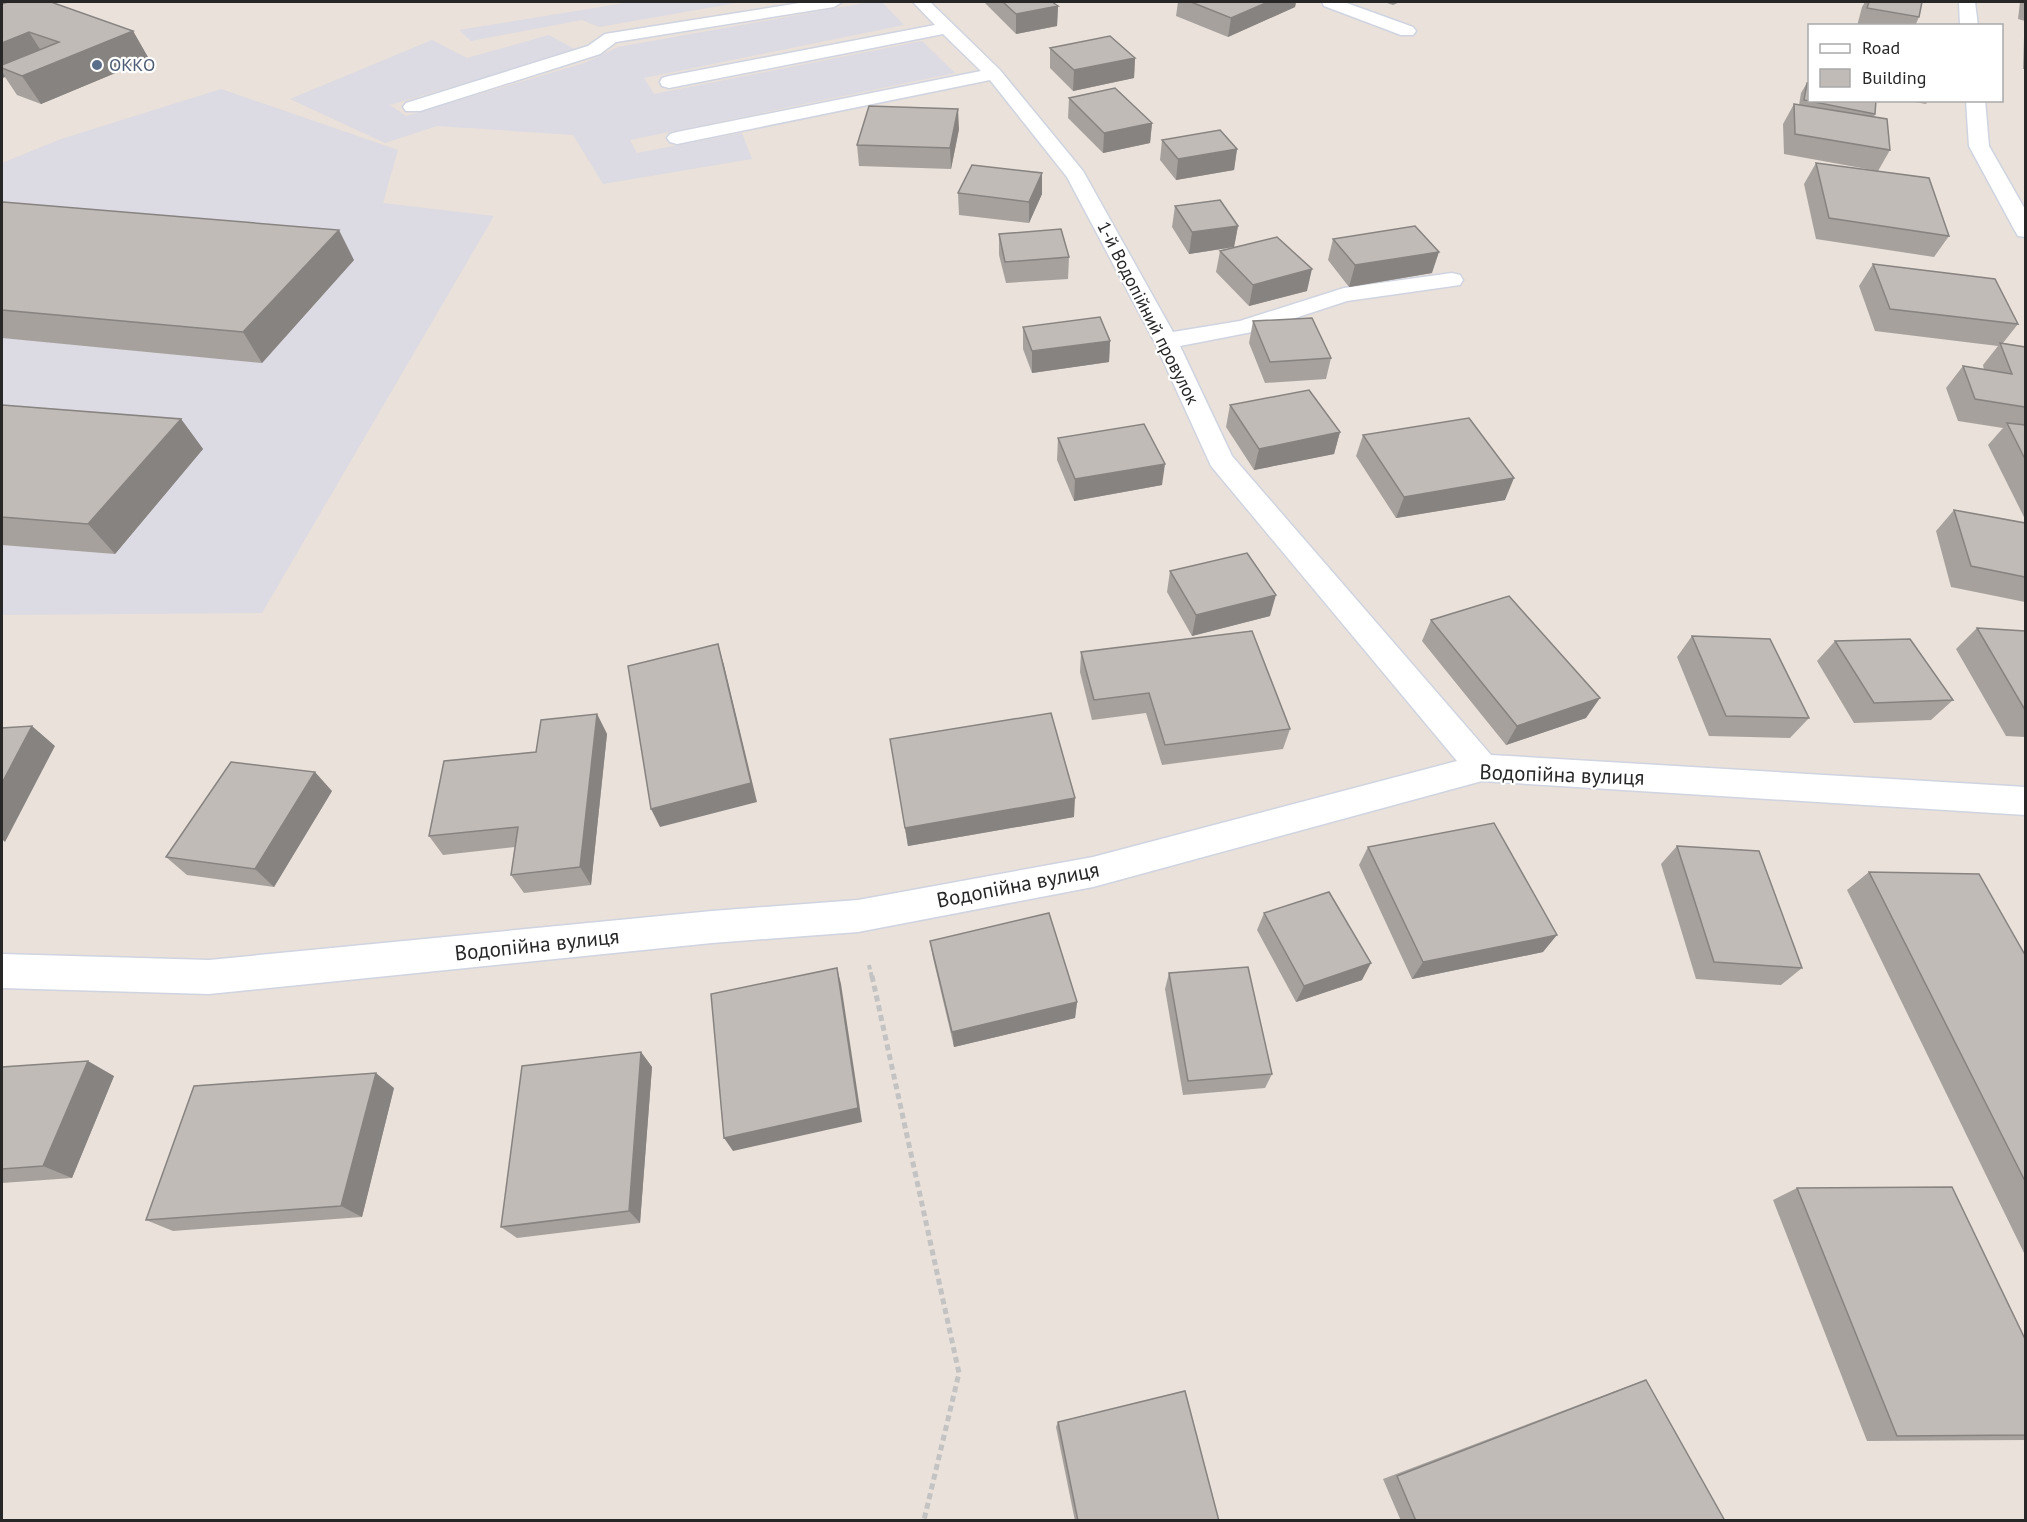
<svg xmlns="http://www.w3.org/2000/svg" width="2027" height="1522" font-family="'PT Sans',sans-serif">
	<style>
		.industrial { fill: #dcdae2 }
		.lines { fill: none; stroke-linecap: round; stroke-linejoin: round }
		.minor-casing { stroke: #cfd4e0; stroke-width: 3 }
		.path-far1 { stroke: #c3c3c3; stroke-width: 4; stroke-dasharray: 4.5 3; stroke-linecap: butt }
		.path { stroke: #c3c3c3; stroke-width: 5; stroke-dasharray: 6 4; stroke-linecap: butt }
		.minor { fill: #fff; fill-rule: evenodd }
		.wall { fill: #a6a19d }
		.shaded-wall { fill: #878380 }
		.building { fill: #c1bbb7; stroke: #878380; stroke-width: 1.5 }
		.service-dot { fill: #5c6f8a; stroke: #fff; stroke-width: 2 }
		.labels { text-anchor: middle; stroke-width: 4.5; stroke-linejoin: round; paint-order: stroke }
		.far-service-label { font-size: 18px; fill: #4e5e75; stroke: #fff; text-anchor: start }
		.far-street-label { font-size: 18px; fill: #272727; stroke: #fff }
		.street-label { font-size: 21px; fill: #272727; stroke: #fff }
	</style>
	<rect width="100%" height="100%" fill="#e9e1da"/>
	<path class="industrial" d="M631,2h111l-143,25 -17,-7 -111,21 -12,-11z
		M871,2h11l22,23 -260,53 10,16 268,-53 33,32 -325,67 7,13 105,-20 10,26 -149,25 -30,-49 -136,-9 -52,17 -95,-44 142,-59 35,18 82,-23 27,15 -186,55 16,11 178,-53 34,-16z
		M221,89l177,61 -15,53 111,13 -232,397 -260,2v-452l59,-24z"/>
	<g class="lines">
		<defs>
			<path id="minor" d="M806,2h36l-8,5 -218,35 -16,12 -180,57h-14l-3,-4 3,-4 182,-57 17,-12z
				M913,2h17l70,68 83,101 90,161 67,-11 104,-33 108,-15 8,2 3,5 -3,5 -113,16 -95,31 -72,14 52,110 259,299 535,32v28l-544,-34 -389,106 -235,45 -146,11 -503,51 -207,-6v-34l207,6 503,-49 146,-11 235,-43 364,-96 -246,-295 -57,-125 -87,-164 -77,-97 -313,64 -7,-2 -3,-4 3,-4 7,-2 304,-61 -38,-37 -274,54 -7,-2 -2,-4 2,-4 7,-2 266,-51z
				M1322,2h22l69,25 3,4 -3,4h-12l-77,-29z
				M1959,2h16l3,24h-18z
				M1966,100h19l4,46 37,65v26l-8,-1 -3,-5 -46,-85z"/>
		</defs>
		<use href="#minor" class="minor-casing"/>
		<path class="path-far1" d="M869,965l3,13"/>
		<path class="path" d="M872,976l87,397 -35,147"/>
		<use href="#minor" class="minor"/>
	</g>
	<path class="wall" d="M984,2h68l6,4 -1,20 -41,8z
		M1178,2h118l-1,5 -67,30 -52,-21z
		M1384,2h16l-7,3z
		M1865,2h57l-3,15 -4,9h-58l5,-19z
		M2020,2h5v19l-7,-2z
		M2,4l131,27 16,28 -108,45 -24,-9 -12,-18 -3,1z
		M2025,36v33h-2l1,-31z
		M1050,48l85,10 -1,20 -61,13 -23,-23z
		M1807,83l68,31 -1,3 16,33 -12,21 -94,-17 -1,-30 11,-20 5,1 2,-12z
		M1069,98l83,25 -2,20 -47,10 -35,-35z
		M1904,100h24l-2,4z
		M959,129l-8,40 -92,-3 -2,-21z
		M1162,140l75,9 -3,21 -58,10 -16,-20z
		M1816,163l133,73 -15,21 -118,-18 -12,-55z
		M958,193l84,1 -13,29 -70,-8z
		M2,203l352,57 -92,103 -260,-25z
		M1175,206l63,20 -4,21 73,44 -58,15 -33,-34 4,-21 14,-4 -45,7 -17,-27z
		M999,234l70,23 -1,22 -62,4 -7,-28z
		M1333,239l99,34 -83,14 -21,-27z
		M1873,264l145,60 -15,19 22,4v172l-37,-74 15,-17 -45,-7 -12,-33 17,-22 21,4 -1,-5 15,-19 -123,-15 -16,-45z
		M1253,321l78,37 -5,21 -61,4 -16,-40z
		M1023,327l87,14 -1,21 -77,11 -9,-24z
		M2,405l179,14 22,30 -88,105 -113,-9z
		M1230,405l110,27 -6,22 -80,16 -28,-43z
		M1363,435l142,65 -109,18 -40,-62z
		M1058,438l104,47 -88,16 -17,-41z
		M1954,510l71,13v79l-74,-15 -15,-56z
		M1170,571l100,45 -78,20 -25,-44z
		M1431,620l155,98 -80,27 -84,-104z
		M1977,628l48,3v106l-19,-1 -50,-87z
		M1692,636l117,82 -19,20 -81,-2 -32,-79z
		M1835,641l118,59 -22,20 -77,3 -37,-62z
		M1081,652l209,77 -7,20 -121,16 -16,-52 -54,7 -12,-48z
		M597,714l10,20 -16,151 -67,8 -13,-18 4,-28 -72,8 -14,-19z
		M890,739l184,78 -166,29z
		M332,791l-58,96 -87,-12 -21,-18z
		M1677,846l125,122 -21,17 -85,-6 -35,-115z
		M1368,847l175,105 -131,27 -53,-114z
		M1869,872l156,83v300l-178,-365z
		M1264,913l98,67 -66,22 -39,-72z
		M930,941l147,61 -2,16 -121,29 -21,-89z
		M1169,973l103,101 -7,14 -82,7 -18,-106z
		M641,1052l11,15 -12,156 -123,15 -16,-11z
		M2,1067l112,9 -42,102 -70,5z
		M394,1088l-32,129 -189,14 -27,-11z
		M1797,1188l228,151v101l-158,1 -94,-241z
		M1646,1380l79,141h-324l-18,-42 243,-92z
		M1058,1422l161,99h-144l-19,-94z"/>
	<path class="shaded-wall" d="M1268,2h28l-1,5 -67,30 3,-19z
		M1058,6l-1,20 -41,8v-20z
		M133,31l16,28 -108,45 -19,-28z
		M29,32l18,28 -45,8v-25z
		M1135,58l-1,20 -61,13 1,-21z
		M2,71l3,6 -3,1z
		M958,109l1,20 -8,40 -1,-21z
		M1152,123l-2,20 -47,10 1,-20z
		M1237,149l-3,21 -58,10 2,-21z
		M1042,173v21l-13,29v-21z
		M1238,226l-4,21 -45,7 3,-22z
		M339,230l15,30 -92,103 -19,-31z
		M1439,252l-7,21 -83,14 6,-22z
		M1312,269l-5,22 -58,15 4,-21z
		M1110,341l-1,21 -77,11v-22z
		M181,419l22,30 -88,105 -27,-30z
		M1340,432l-6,22 -80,16 5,-21z
		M1165,464l-3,21 -88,16 1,-22z
		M1514,478l-9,22 -109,18 8,-21z
		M1276,595l-6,21 -78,20 4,-21z
		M718,644l6,21 33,137 -97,25 -9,-18z
		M1600,698l-14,20 -80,27 11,-19z
		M597,714l10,20 -16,151 -11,-18z
		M32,726l23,20 -50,96 -3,-3v-56z
		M315,772l17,19 -58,96 -19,-18z
		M1075,798l-1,19 -166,29 -3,-18z
		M1557,935l-14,17 -131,27 11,-17z
		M1371,963l-9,17 -66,22 8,-16z
		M837,968l4,16 21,138 -129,29 -9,-13z
		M1077,1002l-2,16 -121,29 -2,-15z
		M641,1052l11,15 -12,156 -11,-12z
		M88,1061l26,15 -42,102 -29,-12z
		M376,1073l18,15 -32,129 -21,-11z"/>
	<path class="building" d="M8,2h43l82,29 -111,45 -20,-8v-3l57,-23 -30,-10 -27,11v-39z
		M1003,2h49l6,4 -42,8z
		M1191,2h77l-37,16z
		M1869,2h53l-3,15 -52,-9z
		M1110,36l25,22 -61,12 -24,-22z
		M1807,83h2v17h67l-1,14 -71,-14z
		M1115,88l37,35 -48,10 -35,-35z
		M1794,104l93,15 3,31 -95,-16z
		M869,106l89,3 -8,39 -93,-3z
		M1220,130l17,19 -59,10 -16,-19z
		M1816,163l113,15 20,58 -120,-18z
		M972,165l70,8 -13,29 -71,-9z
		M1220,200l18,26 -46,6 -17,-26z
		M3,202l336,28 -96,102 -241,-22v-107z
		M1415,226l24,26 -84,13 -22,-26z
		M1061,229l8,28 -64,5 -6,-28z
		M1277,237l35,32 -59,16 -33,-34z
		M1873,264l122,15 23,45 -128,-15z
		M1100,317l10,24 -78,10 -9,-24z
		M1312,318l19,40 -61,4 -17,-41z
		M2000,343l25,4v60l-50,-8 -12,-33 49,8z
		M1309,390l31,42 -81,17 -29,-44z
		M2,405l179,14 -93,105 -86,-7z
		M1469,418l45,60 -110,19 -41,-62z
		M2007,423l18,2v34z
		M1144,424l21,40 -90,15 -17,-41z
		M1954,510l71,13v54l-54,-11z
		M1247,553l29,42 -80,20 -26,-44z
		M1509,596l91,102 -83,28 -86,-106z
		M1977,628l48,3v79z
		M1252,631l38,98 -125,16 -16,-52 -55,7 -13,-48z
		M1692,636l78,3 39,79 -83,-2z
		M1910,639l43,61 -79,3 -39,-62z
		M718,644l33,139 -100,26 -23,-143z
		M1051,713l24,85 -170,30 -15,-89z
		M597,714l-17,153 -69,8 7,-48 -89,9 15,-75 92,-9 5,-32z
		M32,726l-30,57v-55z
		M231,762l84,10 -60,97 -89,-12z
		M1494,823l63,112 -134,27 -55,-115z
		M1677,846l82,5 43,117 -88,-6z
		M1869,872l110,2 46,81v226z
		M1329,892l42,71 -67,23 -40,-73z
		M1049,913l28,89 -125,30 -22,-91z
		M1248,967l24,107 -84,7 -19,-108z
		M837,968l21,140 -134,30 -13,-144z
		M641,1052l-12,159 -128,16 21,-161z
		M88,1061l-45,105 -41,3v-102z
		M376,1073l-35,133 -195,14 48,-134z
		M1952,1187l73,152v96l-128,1 -100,-248z
		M1646,1380l79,141h-309l-19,-45z
		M1185,1391l34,130h-141l-20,-99z"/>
	<circle class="service-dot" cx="97" cy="65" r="6"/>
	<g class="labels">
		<g class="far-service-label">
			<text x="109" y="71">ОККО</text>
		</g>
		<g class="far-street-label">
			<text transform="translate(1148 313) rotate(63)" y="6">1-й Водопійний провулок</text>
		</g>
		<g class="street-label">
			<text transform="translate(1562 775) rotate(2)" y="7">Водопійна вулиця</text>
			<text transform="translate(1018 885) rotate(-11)" y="7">Водопійна вулиця</text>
			<text transform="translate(537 945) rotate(-6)" y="7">Водопійна вулиця</text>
		</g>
	</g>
	<rect width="2027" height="1522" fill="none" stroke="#272727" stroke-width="6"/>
	<rect x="1808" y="24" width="195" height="78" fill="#ffffff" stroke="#a9a9a9" stroke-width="1.5"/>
	<rect x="1820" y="44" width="30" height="9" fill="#ffffff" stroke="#a9a9a9" stroke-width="1.5"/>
	<text x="1862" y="54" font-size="18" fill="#272727">Road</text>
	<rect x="1820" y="69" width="30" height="18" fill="#c1bbb7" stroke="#a9a9a9" stroke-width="1.5"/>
	<text x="1862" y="84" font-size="18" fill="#272727">Building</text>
</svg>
